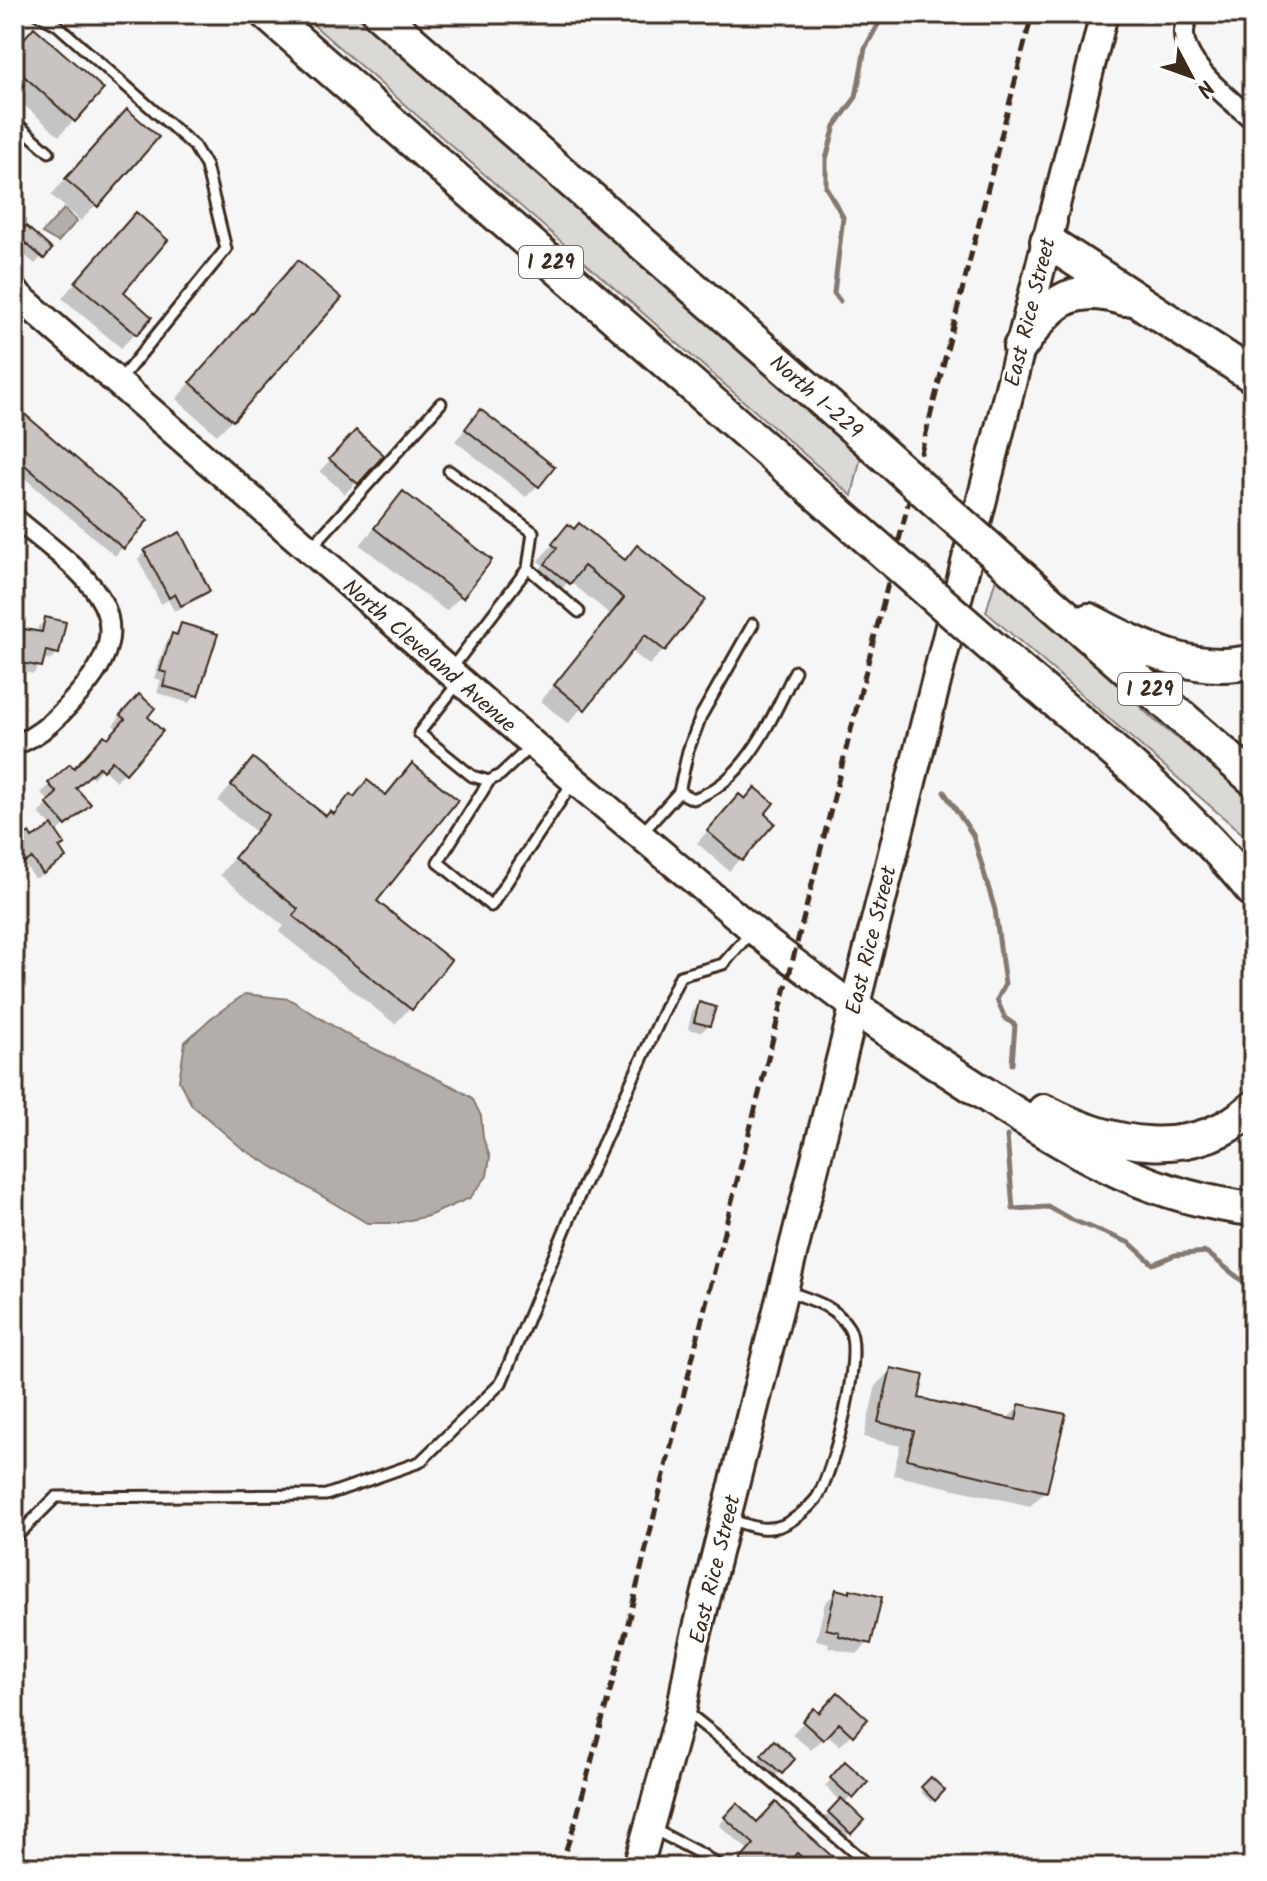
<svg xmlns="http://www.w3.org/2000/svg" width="1267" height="1881" font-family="Kalam,sans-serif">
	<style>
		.green { fill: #dbd9d6; stroke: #8b827a; stroke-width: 2 }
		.water { fill: #b4aeaa; stroke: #847972; stroke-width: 2 }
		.shadow { fill: #0003 }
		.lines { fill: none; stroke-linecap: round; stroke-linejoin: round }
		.stream { stroke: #847972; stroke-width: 5 }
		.building { fill: #c9c3c1; stroke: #3b2a1e; stroke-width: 2 }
		.lane-casing { stroke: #3b2a1e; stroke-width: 15 }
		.street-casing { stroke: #3b2a1e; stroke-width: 24 }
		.secondary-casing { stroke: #3b2a1e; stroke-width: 32 }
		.primary-casing { stroke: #3b2a1e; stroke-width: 34 }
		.highway-casing { stroke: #3b2a1e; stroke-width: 38 }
		.lane { stroke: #fff; stroke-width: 9 }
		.street { stroke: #fff; stroke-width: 18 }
		.secondary { stroke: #fff; stroke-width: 26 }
		.primary { stroke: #fff; stroke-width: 28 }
		.highway { stroke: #fff; stroke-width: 32 }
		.rail { stroke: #3b2a1e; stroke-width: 5; stroke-dasharray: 12 6; stroke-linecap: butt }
		.highway-bridge-casing { stroke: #3b2a1e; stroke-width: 38; stroke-linecap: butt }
		.highway-bridge { stroke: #fff; stroke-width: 32 }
		.labels { text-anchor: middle; stroke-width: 6; stroke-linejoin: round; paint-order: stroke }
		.shield { fill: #fff; stroke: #766a62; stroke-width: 2 }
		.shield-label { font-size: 20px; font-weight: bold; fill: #3b2a1e }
		.street-label { font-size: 22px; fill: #3b2a1e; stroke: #fff }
	</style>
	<rect width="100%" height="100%" fill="#f7f6f6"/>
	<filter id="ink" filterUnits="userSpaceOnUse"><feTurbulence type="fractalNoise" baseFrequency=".0125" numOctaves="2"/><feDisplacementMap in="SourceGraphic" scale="16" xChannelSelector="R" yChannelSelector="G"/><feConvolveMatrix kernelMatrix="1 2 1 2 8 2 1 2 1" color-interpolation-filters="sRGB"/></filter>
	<g filter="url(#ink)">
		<path class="green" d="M301,14h54l506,442 -9,40z
			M996,578l61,50 96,91 100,80v44l-267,-231z"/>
		<path class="water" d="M64,209l13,12 -19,21 -16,-9z
			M245,994l44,5 67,41 98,47 18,11 9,18 2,22 7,19 -3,19 -17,22 -42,18 -31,7h-30l-124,-74 -51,-44 -13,-24 6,-39 26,-24z"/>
		<path class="shadow" d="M14,51l60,69 -15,16 -45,-40z
			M112,127l45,10 -76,84 -30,-26z
			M14,176l7,6 -7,9z
			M26,229l23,20 -14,15 -21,-18v-5z
			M121,229v64l29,25 -29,30 -59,-50z
			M283,278l-51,142 -15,15 -41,-36z
			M14,407l108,141 -7,8 -101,-87z
			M480,412l58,73 -12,12 -71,-56z
			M344,444l37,11 -36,39 -25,-23z
			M403,494l58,102 -15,15 -86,-66z
			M568,527l55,34 14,-14 27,103 -15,15 -19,-15 -62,74 -27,-23 70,-86 -42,-34 -16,17 -22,-18 12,-15 -5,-4z
			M146,551l62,40 -7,7 -27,13 -6,-11 -7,4 -23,-45z
			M14,587l11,10 -11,13z
			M46,619l11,34 -7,7 -8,-2 -2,8 -7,8 -19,-5 4,-31 7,-7 12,2 1,-6z
			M182,625l14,70 -7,8 -32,-10 4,-13 -7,-2 12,-35z
			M130,705l15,12 -20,55 -9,9 -14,-13 -9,10 -4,-4 -15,14 5,24 -23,21 1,15 6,10 -7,7 -21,14 -11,-16 -7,5 -3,-3v-20l18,-4 20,-14 -13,-14 11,-11 -9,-9 9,-8 24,-14 33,-30 11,-12 -5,-4z
			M253,760l72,58 8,-3 35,-32 17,13 27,-30 -37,136 35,106 -15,16 -116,-92 5,-6 -64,-51 35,-44 -37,-30z
			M728,808l44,15 -43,48 -32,-28z
			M700,1005l9,20 -8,7 -13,-3 4,-17z
			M891,1370l26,29 89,21 14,-14 26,85 -16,15 -137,-31 7,-29 -36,-9 12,-52z
			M836,1592l12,3 3,-3 18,50 -12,12 -29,-7 1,-4 -13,-3 9,-37z
			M838,1695l13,39 -11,12 -13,-12 -16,16 -19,-16 22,-23 5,4z
			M774,1743l6,29 -7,7 -18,-16z
			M845,1764l20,18 -21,22 18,16 -19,20 -21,-20 19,-19 -16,-15z
			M931,1780l11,10 -11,12 -11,-11z
			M737,1806l20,18 40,4 45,39h-107l14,-16 -30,-26z"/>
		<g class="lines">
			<path class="stream" d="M840,301l-6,-8 9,-76 -17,-30v-28l9,-33 21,-29 9,-49 16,-29 8,-5
				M944,792l29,43 22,75 10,74 -8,16 8,18 10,7 -3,39
				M1007,1136l6,73 36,-2 21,12 60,24 23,21 22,-9 31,-3 35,28 12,2"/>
		</g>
		<path class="building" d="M34,27l70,62 -29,33 -61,-55v-17z
			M127,109l32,28 -61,70 -33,-28z
			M136,212l32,28 -44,52 28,25 -15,18 -62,-53z
			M26,226l26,23 -8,10 -27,-23z
			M298,260l44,38 -109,123 -43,-39z
			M14,405l134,115 -24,29 -110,-93z
			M480,409l75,58 -16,20 -74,-58z
			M356,430l28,25 -26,29 -29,-25z
			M403,491l89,69 -29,38 -89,-70z
			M579,523l46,37 12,-15 69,55 -41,51 -20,-16 -60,75 -31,-25 70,-87 -40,-32 -14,18 -25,-20 12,-16 -5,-4 16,-20 6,5z
			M180,532l30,59 -29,15 -6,-12 -6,4 -25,-48z
			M45,617l21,5 -7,32 -13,-3 -4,16 -25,-5 7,-33 18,3z
			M181,623l37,11 -20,62 -35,-10 4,-13 -7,-2 12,-38 5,2z
			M139,694l16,14 -7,9 15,14 -37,43 -14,-13 -9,10 -4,-4 -23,21 15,16 -25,22 -20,-23 11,-10 -9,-10 22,-19 4,4 30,-33 4,3 17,-19 -5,-4z
			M253,758l73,58 4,-5 4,3 16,-20 4,3 13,-17 19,15 26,-32 46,37 -81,101 74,59 -39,50 -119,-94 5,-7 -64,-51 35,-43 -38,-30z
			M755,787l19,16 -9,11 10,9 -33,38 -35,-30 32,-37 6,5z
			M52,825l13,19 -6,3 7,11 -23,16 -11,-16 -8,5 -10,-16v-4l15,-10 3,5z
			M699,1002l17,5 -6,19 -16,-4z
			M891,1368l33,7 -5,23 97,22 3,-16 47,10 -19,78 -140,-33 7,-28 -36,-9z
			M836,1589l14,4v-4l32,8 -11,47 -32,-8v-4l-13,-3z
			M838,1692l30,27 -15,17 -14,-13 -16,17 -21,-19 12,-13 5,5z
			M774,1740l21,19 -13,15 -21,-19z
			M845,1761l23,21 -15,17 -23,-21z
			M931,1777l14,13 -10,11 -14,-14z
			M841,1798l23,22 -13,14 -23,-22z
			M776,1802l23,25 45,40h-31l-16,-14 -12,14h-37l-8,-7 14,-16 -30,-27 13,-14 20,19z"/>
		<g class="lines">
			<defs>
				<path id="lane" d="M37,14l19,10 138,122 12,20 20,83 -107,132
					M14,15l3,-1
					M14,121l35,31
					M449,471l84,61 -5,36 -77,101
					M310,549l131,-146
					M528,568l51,44
					M459,682l-40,51 53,43 17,5 11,-6 30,-28
					M489,781l-51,81 53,44 82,-124
					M679,792l14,7c53,-17 79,-81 102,-128
					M642,833l37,-41 9,-41 13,-35 52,-92
					M729,1519c18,6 36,14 54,6 11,-5 25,-16 33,-26 17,-24 48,-146 33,-171 -14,-23 -38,-28 -62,-37
					M14,1539l42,-42 270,-2 94,-33 81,-79 78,-187 101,-220 43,-12 30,-34
					M684,1710l57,45 130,112
					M653,1829l50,26 17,12"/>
				<path id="street" d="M1189,14c-2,6 -5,13 -5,18 -1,33 47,68 69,88
					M14,517c59,51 139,93 67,174 -20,23 -38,44 -67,54"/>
				<path id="secondary" d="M1052,221l52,-207
					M14,292l560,488 196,164 84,63"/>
				<path id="primary" d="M638,1867l44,-159 10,-56 360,-1431"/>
				<path id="highway" d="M267,14l568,496
					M380,14l476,416
					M1047,241l206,135
					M1020,347c31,-44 48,-65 105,-48
					M1027,582l226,197
					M1089,620c50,26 105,56 164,41
					M1014,666c83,71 170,140 239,225
					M854,1007c48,34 98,66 148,98 82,52 152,93 251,104
					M1044,1111c67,35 147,52 209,-3"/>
			</defs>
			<use href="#lane" class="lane-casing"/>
			<use href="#street" class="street-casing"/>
			<use href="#secondary" class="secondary-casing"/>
			<use href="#primary" class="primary-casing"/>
			<use href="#highway" class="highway-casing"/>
			<use href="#lane" class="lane"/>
			<use href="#street" class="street"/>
			<use href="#secondary" class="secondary"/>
			<use href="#primary" class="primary"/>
			<use href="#highway" class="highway"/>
			<path class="rail" d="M560,1867l15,-44 50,-188 77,-316 330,-1305"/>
			<defs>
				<path id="highway-bridge" d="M856,430l171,152
					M835,510l179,156"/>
			</defs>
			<use href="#highway-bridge" class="highway-bridge-casing"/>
			<use href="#highway-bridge" class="highway-bridge"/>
		</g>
	</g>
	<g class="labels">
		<g class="shield">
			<rect x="519" y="246" width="64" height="32" rx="6"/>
			<rect x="1118" y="673" width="64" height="32" rx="6"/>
		</g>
		<g class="shield-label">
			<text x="551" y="269">I 229</text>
			<text x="1150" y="696">I 229</text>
		</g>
		<g class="street-label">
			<text transform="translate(1029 312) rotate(-76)" y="8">East Rice Street</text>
			<text transform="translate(817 396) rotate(41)" y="8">North I-229</text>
			<text transform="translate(430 655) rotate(41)" y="8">North Cleveland Avenue</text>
			<text transform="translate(870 940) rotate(-76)" y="8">East Rice Street</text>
			<text transform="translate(714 1569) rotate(-76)" y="8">East Rice Street</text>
		</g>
	</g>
	<rect width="1267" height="1881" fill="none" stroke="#fff" stroke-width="48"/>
	<rect x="24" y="24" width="1219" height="1833" fill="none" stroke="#3b2a1e" stroke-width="3" filter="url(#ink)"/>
	<g transform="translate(1191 76) rotate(131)" stroke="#ffffff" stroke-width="6" paint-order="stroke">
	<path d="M0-6L14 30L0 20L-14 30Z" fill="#3b2a1e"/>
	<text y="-12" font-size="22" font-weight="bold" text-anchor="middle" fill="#3b2a1e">N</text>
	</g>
</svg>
